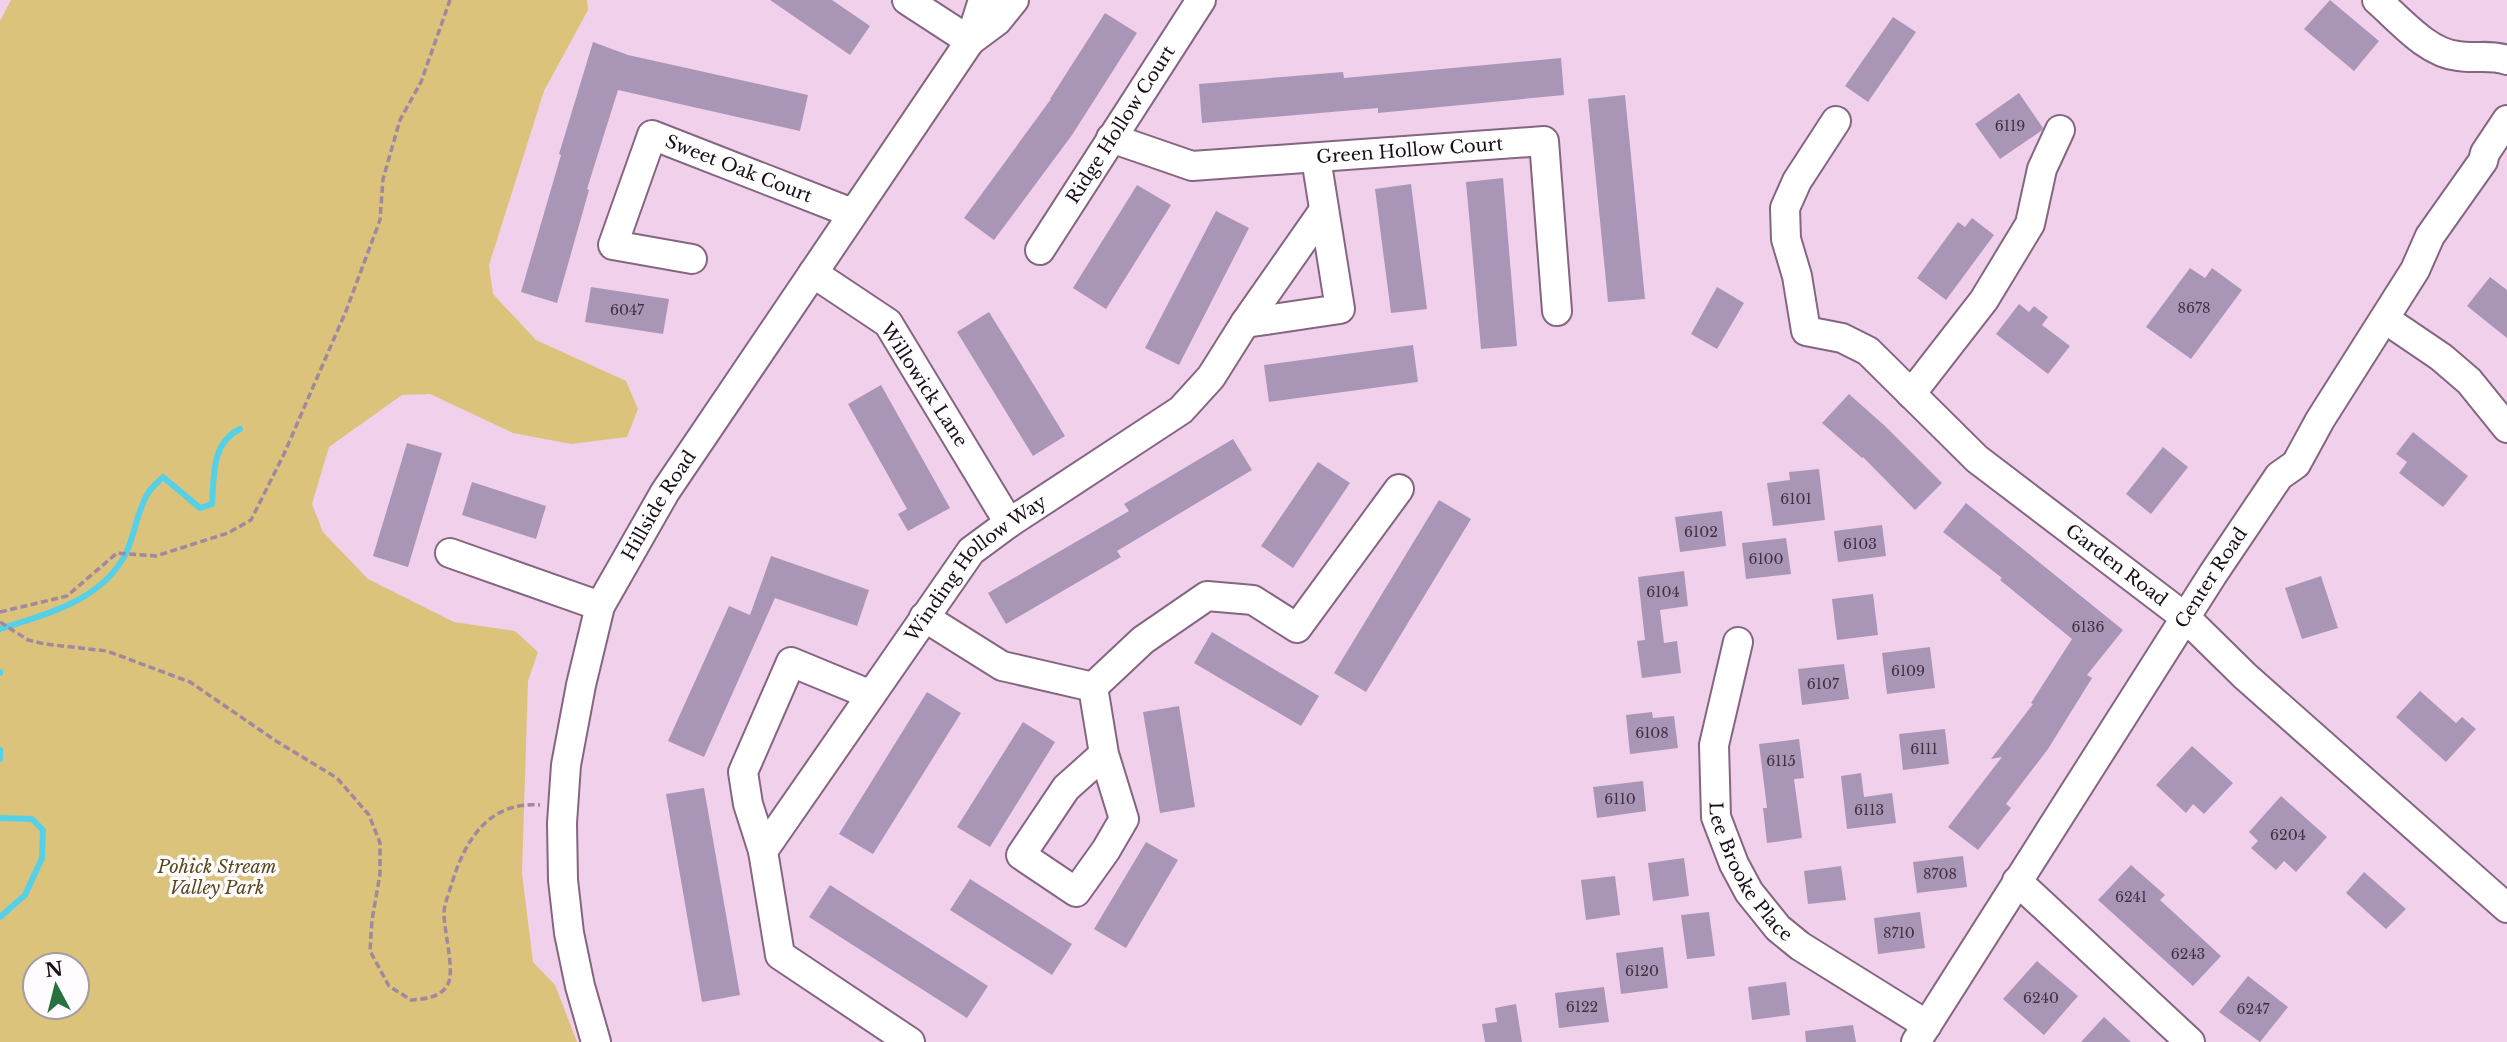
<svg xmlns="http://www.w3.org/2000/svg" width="2507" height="1042" font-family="'Libre Baskerville',serif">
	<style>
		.green { fill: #dbc37c; fill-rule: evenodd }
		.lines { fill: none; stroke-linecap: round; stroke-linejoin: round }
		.stream { stroke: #56d0e6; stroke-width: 6 }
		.building { fill: #a996b7 }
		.minor-casing { stroke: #846680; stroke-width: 32 }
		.path { stroke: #a1889e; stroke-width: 3.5; stroke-dasharray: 7 3.5; stroke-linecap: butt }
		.minor { stroke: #fff; stroke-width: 28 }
		.labels { text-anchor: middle; stroke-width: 7; stroke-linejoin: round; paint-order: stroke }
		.number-label { font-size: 14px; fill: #3e3140 }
		.street-label { font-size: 18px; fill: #1a0f19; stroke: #fffcff }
		.park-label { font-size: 18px; font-style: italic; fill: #584819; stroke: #fffcff }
	</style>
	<rect width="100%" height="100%" fill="#f1d0ec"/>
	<path class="green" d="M11,0h576l1,10 -44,81 -55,174 4,29 43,46 90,41 12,28 -11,28 -56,7 -58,-11 -83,-39 -28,1 -73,52 -17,57 11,28 45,47 86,43 61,9 23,21 -10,29 -6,192 11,89 22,23 22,57h-577v-1021zM35,965h42v42h-42z"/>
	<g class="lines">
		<path class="stream" d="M0,629c46,-15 102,-28 126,-76 9,-19 11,-42 22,-60 4,-6 10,-11 15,-16l37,31 12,-4c2,-28 -1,-61 28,-75
			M0,672v1
			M0,750v9
			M0,818l32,1 11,11 -1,28 -17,37 -25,22"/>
	</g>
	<path class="building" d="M770,0h62l38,26 -20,29z
		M2330,0l49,41 -25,30 -50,-42z
		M1105,13l32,20 -65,102 -78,105 -30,-22 87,-119h-1z
		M1893,17l23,15 -48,70 -23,-16z
		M593,42l35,13 180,40 -8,36 -182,-41 -31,99 2,1 -32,113 -36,-11 40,-137 -2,-1z
		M1561,58l3,37 -186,18v-5l-176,15 -3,-39 144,-12 1,6z
		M2019,93l24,35 -2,3 -41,28 -25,-35z
		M1625,95l20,204 -37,3 -20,-203z
		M1503,178l14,168 -36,3 -15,-167z
		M1411,184l16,125 -36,4 -16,-124z
		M1137,185l34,20 -65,104 -33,-21z
		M1216,211l33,17 -70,137 -34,-17z
		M1972,218l22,17 -48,65 -29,-22 41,-56 7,5z
		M2190,268l15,10 7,-10 30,22 -51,69 -45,-32z
		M2490,277l17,13v48l-40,-32z
		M591,287l78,12 -6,35 -78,-12z
		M1717,287l27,16 -27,46 -26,-15z
		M2019,304l10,8 5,-6 14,11 -6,8 28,21 -22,28 -52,-40z
		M989,312l76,124 -32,20 -76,-124z
		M1413,345l5,37 -149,20 -5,-37z
		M881,385l69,123 -42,23 -10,-17 9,-5 -59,-105z
		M1849,394l36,32 57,57 -27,27 -52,-53 -1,1 -40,-35z
		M2413,432l55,44 -25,31 -44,-34 8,-11 -11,-8z
		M1233,439l19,31 -135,81 4,6 -115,67 -18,-31 141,-82 -5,-7z
		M407,443l35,10 -34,114 -35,-11z
		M2163,447l25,20 -37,47 -25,-20z
		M1318,462l32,21 -57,85 -32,-22z
		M1819,469l6,51 -52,6 -6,-43 23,-3 -1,-8z
		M472,482l74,24 -10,33 -74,-24z
		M1439,500l32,19 -105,173 -32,-19z
		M1966,503l157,127 -36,45 5,3 -44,71 -42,55 5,4 -33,42 -30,-23 54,-70 -11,2 42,-55 -2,-1 41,-64 -72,-59 2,-2 -59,-46z
		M1722,511l4,35 -46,6 -5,-35z
		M1882,525l4,31 -48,6 -4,-31z
		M1786,538l5,36 -45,5 -4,-36z
		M771,556l98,34 -12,36 -82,-28 -71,159 -36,-16 61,-135 21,9z
		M1684,571l4,35 -28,4 4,33 13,-2 4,32 -39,5 -5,-37 8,-1 -7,-63z
		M2321,576l17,52 -36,11 -17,-51z
		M1873,594l5,41 -41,5 -5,-41z
		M1212,632l107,64 -18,30 -107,-63z
		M1930,647l5,41 -48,6 -5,-41z
		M1844,664l5,35 -47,6 -4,-36z
		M2420,691l36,32 6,-6 14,12 -30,33 -50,-45z
		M927,692l34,21 -88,141 -34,-20z
		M1179,706l16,101 -35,6 -17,-101z
		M1652,712l1,6 21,-2 4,32 -48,6 -4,-39z
		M1023,722l32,20 -65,105 -33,-20z
		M1945,729l4,35 -46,6 -4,-36z
		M1799,739l5,39 -10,1 8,59 -35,5 -4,-35h4l-8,-64z
		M2192,746l41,37 -29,31 -11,-10 -7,9 -30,-28z
		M1861,773l3,24 28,-4 4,30 -49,6 -6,-53z
		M1643,781l3,30 -49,7 -4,-31z
		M704,788l36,207 -38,7 -36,-208z
		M2281,796l46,41 -31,35 -12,-11 -8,9 -25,-22 7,-7 -9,-9z
		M1146,842l32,18 -52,88 -32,-19z
		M1963,856l4,31 -50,6 -4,-31z
		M1684,858l5,38 -36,5 -5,-38z
		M2131,865l34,30 -5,5 61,56 -28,30 -95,-86z
		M1841,866l5,34 -38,4 -4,-33z
		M2364,872l42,37 -20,20 -40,-36z
		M1615,876l5,39 -34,5 -5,-40z
		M970,879l102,65 -20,31 -102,-65z
		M830,885l158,101 -21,32 -158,-101z
		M1709,912l6,44 -28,3 -6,-44z
		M1920,912l5,36 -47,6 -4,-36z
		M1663,947l5,41 -47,6 -5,-41z
		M2037,961l41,35 -34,39 -41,-36z
		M2248,976l40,31 -28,35 -41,-30z
		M1786,982l4,33 -38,5 -4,-33z
		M1604,987l5,35 -50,6 -4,-35z
		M1516,1004l6,38h-37l-3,-18 15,-2 -2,-14z
		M2104,1017l27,25h-50z
		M1853,1025l3,17h-50l-1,-11z"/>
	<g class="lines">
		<defs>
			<g id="minor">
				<path d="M907,0l63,41"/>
				<path d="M2377,0c23,20 50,53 81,56 17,3 32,-2 49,4"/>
				<path d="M970,41l27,-20 17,-21"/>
				<path id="s1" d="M1836,121l-39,60 -12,27 1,31 11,37 9,55 36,7 26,13 109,108 209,159 59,58 262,232"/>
				<path id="s2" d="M1111,138l81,28 352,-25 13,170"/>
				<path id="s3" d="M1040,250l161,-250"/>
				<path id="s4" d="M692,259l-79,-14 39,-110 200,78"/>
				<path d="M813,273l75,50 121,200"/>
				<path d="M2385,319l56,38 28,24 38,47"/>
				<path d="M1245,323l79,-113"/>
				<path d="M1911,394l73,-94 46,-76 12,-55 18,-39"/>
				<path d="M450,553l150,53"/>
				<path d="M924,617l78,49 91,21"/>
				<path id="s5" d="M1738,642l-24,103 2,72 18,47 15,28 29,36 22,18 127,79"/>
				<path d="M1093,687l11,67 -38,34 -45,67 55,37 30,-42 18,-31 -20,-65"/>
				<path d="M1093,687l50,-47 64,-44 46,4 44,28 102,-139"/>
				<path d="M763,851l-15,-47 -5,-32 48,-110 80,33"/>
				<path d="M2017,881l173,161"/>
				<path id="s6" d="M596,1042l-16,-56 -11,-53 -6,-53 -1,-57 4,-58 15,-80 19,-79 65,-114 305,-451 13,-41"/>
				<path id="s7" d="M910,1042l-130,-87 -17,-104 208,-300 38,-28 172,-113 30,-33 34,-54 95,-14 -24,-151"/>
				<path id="s8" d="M1916,1042l297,-468 66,-98 17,-12 24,-44 95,-150 15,-34 53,-75 2,-8 22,-33"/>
			</g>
		</defs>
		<use href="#minor" class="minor-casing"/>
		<path class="path" d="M0,612l67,-16 50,-43 39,3 72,-23 23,-13 33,-66 62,-143 34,-91 3,-41 17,-59 21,-38 29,-82
			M0,622l28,18 17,4 62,7 83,31 86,59 61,37 32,37 11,28v31l-8,46 -2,31 19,35 22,14c13,-1 30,-2 37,-16 7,-13 -4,-53 -4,-70 0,-10 5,-21 8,-31 13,-43 37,-82 88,-78"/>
		<use href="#minor" class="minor"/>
	</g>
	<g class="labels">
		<g class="number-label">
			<text x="2010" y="131">6119</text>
			<text x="2194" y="313">8678</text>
			<text x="627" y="315">6047</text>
			<text x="1796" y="504">6101</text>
			<text x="1701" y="537">6102</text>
			<text x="1860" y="549">6103</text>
			<text x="1766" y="564">6100</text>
			<text x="1663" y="597">6104</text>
			<text x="2088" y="632">6136</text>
			<text x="1908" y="676">6109</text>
			<text x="1823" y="689">6107</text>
			<text x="1652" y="738">6108</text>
			<text x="1924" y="754">6111</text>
			<text x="1781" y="766">6115</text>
			<text x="1620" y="804">6110</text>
			<text x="1869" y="815">6113</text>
			<text x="2288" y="840">6204</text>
			<text x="1940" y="879">8708</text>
			<text x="2131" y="902">6241</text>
			<text x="1899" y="938">8710</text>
			<text x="2188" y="959">6243</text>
			<text x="1642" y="976">6120</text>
			<text x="2041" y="1003">6240</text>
			<text x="1582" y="1012">6122</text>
			<text x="2253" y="1014">6247</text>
		</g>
		<g class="street-label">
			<text dy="6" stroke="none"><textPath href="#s3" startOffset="149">Ridge Hollow Court</textPath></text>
			<text dy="6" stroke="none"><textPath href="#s2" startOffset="304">Green Hollow Court</textPath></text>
			<text dy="6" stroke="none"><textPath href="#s4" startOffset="290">Sweet Oak Court</textPath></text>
			<text transform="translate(924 385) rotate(57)" y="6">Willowick Lane</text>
			<text dy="6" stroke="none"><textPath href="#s6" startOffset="560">Hillside Road</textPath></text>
			<text dy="6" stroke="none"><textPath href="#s1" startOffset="621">Garden Road</textPath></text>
			<text dy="6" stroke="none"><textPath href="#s7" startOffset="618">Winding Hollow Way</textPath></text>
			<text dy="6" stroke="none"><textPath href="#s8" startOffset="550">Center Road</textPath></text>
			<text dy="6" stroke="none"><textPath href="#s5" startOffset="242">Lee Brooke Place</textPath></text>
		</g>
		<g class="park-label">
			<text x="217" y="873">Pohick Stream<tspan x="217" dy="21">Valley Park</tspan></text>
		</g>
	</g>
	<g transform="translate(56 986) rotate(353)"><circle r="33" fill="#fffcff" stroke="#a39da3" stroke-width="2"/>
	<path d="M0-5L12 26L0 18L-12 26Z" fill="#287240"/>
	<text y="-10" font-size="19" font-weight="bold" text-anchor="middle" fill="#1a0f19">N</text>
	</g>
</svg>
